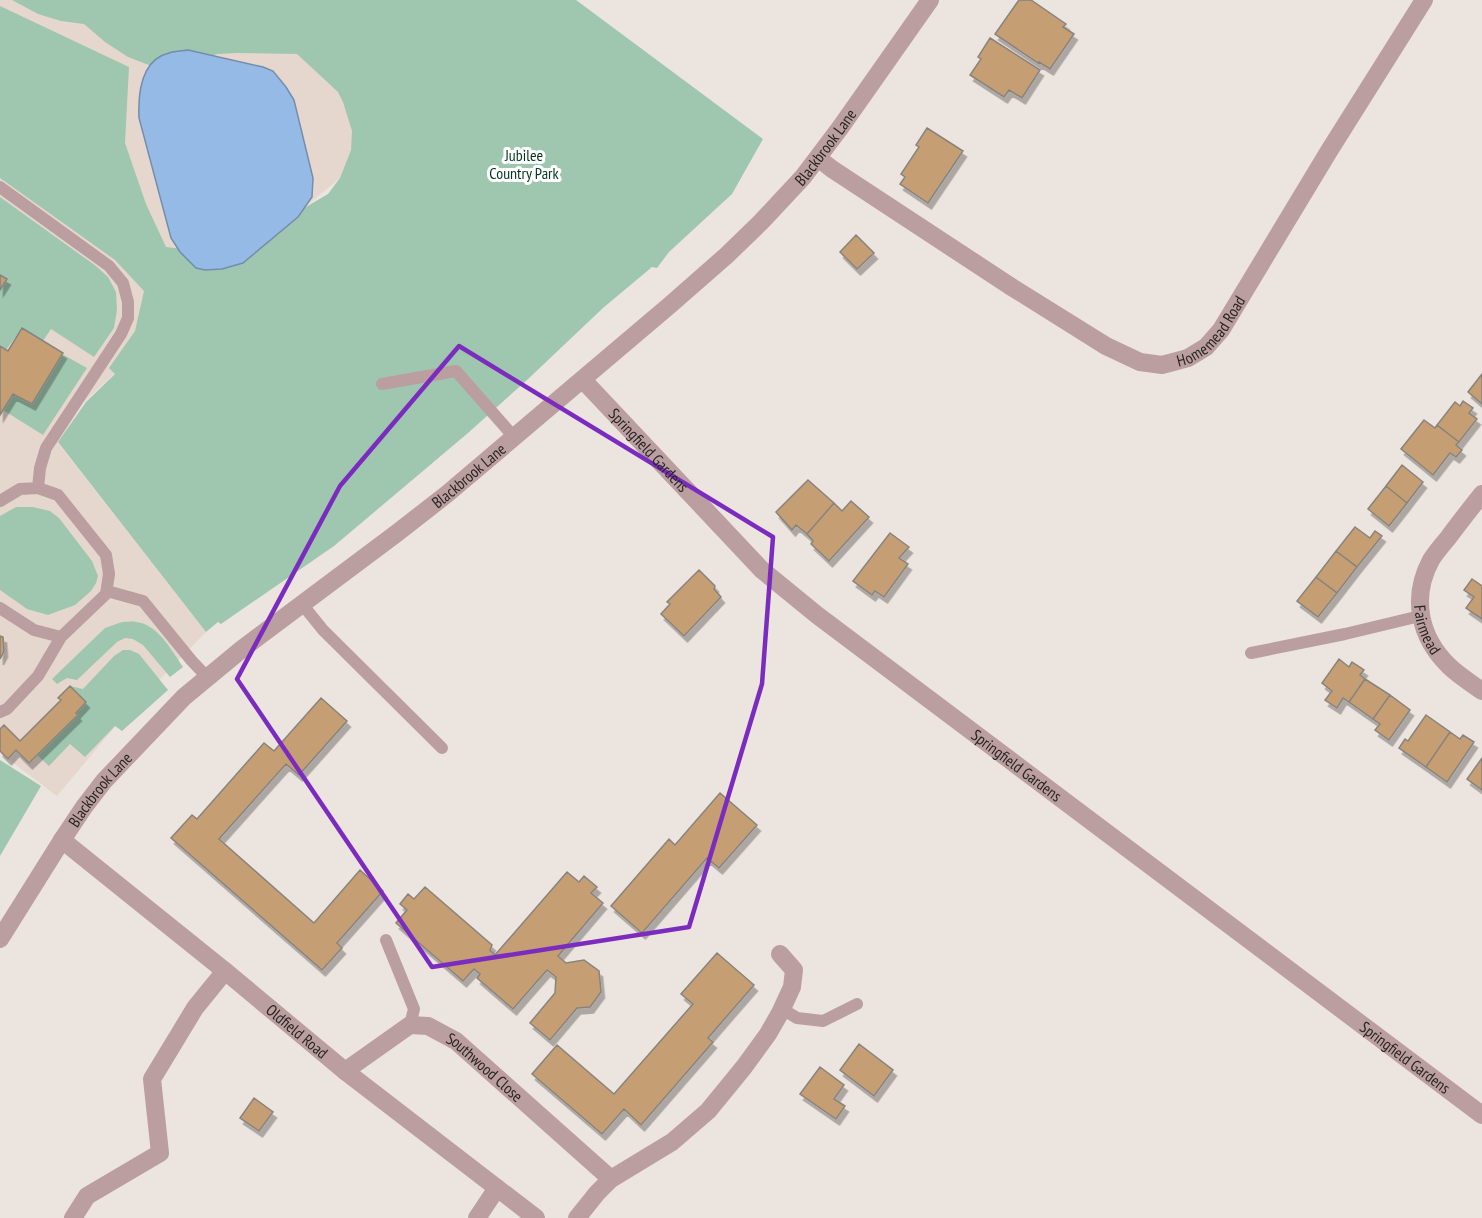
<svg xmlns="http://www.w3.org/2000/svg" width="1482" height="1218" font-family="'PT Sans Narrow',sans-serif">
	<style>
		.built { fill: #e5d7cd }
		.green { fill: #9fc7b0 }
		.water { fill: #95bae6; stroke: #748dac; stroke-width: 1.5 }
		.building { fill: #c59f73; stroke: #88837d; stroke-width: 1.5; filter: url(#shadow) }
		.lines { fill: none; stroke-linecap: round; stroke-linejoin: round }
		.service { stroke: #bb9e9f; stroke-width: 12 }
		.minor { stroke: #bb9e9f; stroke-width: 18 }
		.tertiary { stroke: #bb9e9f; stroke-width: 18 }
		.marked { fill: none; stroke: #7b2cbf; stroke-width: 4.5; stroke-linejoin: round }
		.labels { text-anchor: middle; stroke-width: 6; stroke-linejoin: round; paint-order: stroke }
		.street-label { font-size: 16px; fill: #282523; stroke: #fff }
		.park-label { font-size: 16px; fill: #053520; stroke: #fff }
	</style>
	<defs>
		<filter id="shadow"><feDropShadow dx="3.5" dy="6" stdDeviation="0" flood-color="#0004"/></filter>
	</defs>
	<rect width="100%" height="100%" fill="#ece4df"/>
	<path class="built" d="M0,0h311l52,139 -23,39 -140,116 -116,108 -26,41 148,189 -83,85 -66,79 -57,-43z"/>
	<path class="green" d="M12,0h564l187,139 -31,55 -63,58 -12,16 -5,-1 -49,41 -76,72 -59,53 -134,113 -113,78 -3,-2 -12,10 -148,-190 28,-40 29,-28 -6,-6 26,-37 9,-40 -29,-31 -115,-82v-172l129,61 -4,76 21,61 20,43 53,6 36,-16 73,-43 12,-16 11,-28 1,-19 -9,-29 -5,-10 -41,-38 -60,-1 -20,1 -41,14 -22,-1 -26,-10 -23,-15 -21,-18 -23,-3 -23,-7z
		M0,197l96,69 12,11 8,15 1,18 -3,18 -20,29 -43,-28 -8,12 -21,-13 -16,22 -6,-4v-56l7,-11 -7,-4z
		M62,354l25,14 -44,67 -40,-25 10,-16 19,10z
		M16,507h17l17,4 9,7 33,43 6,15 -2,7 -5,8 -16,14 -27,10 -21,-6 -27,-19v-74z
		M122,622c5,0 10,-1 14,0 22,2 36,29 47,45l-13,10 -27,-32 -10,-6 -8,-1 -8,4 -40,38 -10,-2 -10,6 -5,-5 53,-51z
		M123,650h7l9,4 29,36 -46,41 -7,-5 -30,31 -15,-13 -21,22 -12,-11 41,-40 -2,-2 10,-10 -16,-17 13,3 31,-33z
		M0,760l41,26 -41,70z"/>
	<path class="water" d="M188,50l75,17 10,4 13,16 8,13 19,78 -1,19 -14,20 -55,46 -21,6 -17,1 -9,-2 -16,-16 -9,-14 -32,-120c-1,-23 1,-58 30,-65 6,-2 13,-2 19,-3z"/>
	<path class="building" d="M1019,0h12l35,24 -3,3 11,7 -24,35 -11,-7 -1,1 -43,-29z
		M990,38l50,32 -18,28 -13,-8 -5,7 -34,-22 11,-16 -3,-2z
		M927,128l36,23 -35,52 -28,-19 5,-7 -4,-3 18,-27 -3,-2z
		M856,235l18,18 -17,16 -17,-17z
		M0,275l7,4 -7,11z
		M22,328l41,25 -31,51 -19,-10 -13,21v-69l8,5z
		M1482,374v30l-14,-12z
		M1463,401l10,7 -4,5 8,6 -18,23 -22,-17 18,-23 5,4z
		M1424,420l11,8 2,-3 22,17 -3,3 6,5 -6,7 -6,-4 -17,22 -32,-26z
		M1402,465l21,17 -16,21 -21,-17z
		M808,480l26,23 -27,31 -11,-9 -4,5 -16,-18z
		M1386,486l21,17 -18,23 -21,-17z
		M851,501l18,16 -40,44 -18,-17 2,-3 -6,-7 27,-31 8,8z
		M1355,527l15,11 5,-7 7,5 -25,31 -21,-16z
		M890,533l19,14 -10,11 9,6 -24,33 -9,-6 -3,4 -19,-14z
		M1336,551l21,16 -20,26 -21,-16z
		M699,570l16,16 -1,3 7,8 -37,39 -23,-22 9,-10 -3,-2z
		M1316,577l21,16 -19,24 -21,-16z
		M1472,579l10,7v33l-16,-11 8,-11 -10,-7z
		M0,636l3,1 1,14 -4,8z
		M1339,659l10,8 3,-5 12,8 -4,5 5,4 -16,23 -6,-4 -6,10 -12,-8 7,-9 -10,-8z
		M1365,679l25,16 -17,24 -24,-17z
		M70,686l16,16 -10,11 2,2 -49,48 -13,-13 -8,9 -8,-8v-22l4,-4 16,16 41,-41 -3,-2z
		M1390,695l20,15 -21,30 -14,-10 5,-6 -7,-5z
		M321,698l26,23 -48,54 -13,-11 -67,75 95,84 46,-53 23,21 -46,52 5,5 -20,22 -151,-132 21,-23 5,4 67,-76 10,8z
		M1426,715l24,17 -24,35 -27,-19 6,-9 3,2z
		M1450,732l10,7 3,-4 11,7 -27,40 -21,-15z
		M1482,758v32l-15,-11z
		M720,793l37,32 -38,43 -12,-10 -65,75 -31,-27 58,-67 6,6z
		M567,872l12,10 5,-6 13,11 -6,6 12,10 -45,53 8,7 18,-3 15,11 2,21 -11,15 -13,1 -27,32 -20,-17 25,-30 1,-16 -9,-7 -34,39 -36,-31 3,-4 -6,-5 -11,12 -67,-58 11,-13 -7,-6 8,-10 6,5 11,-12 67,58 -2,5 5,5z
		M717,953l37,32 -46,53 5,4 -72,83 -17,-16 -22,25 -70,-60 25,-29 57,49 79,-90 -12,-10z
		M859,1044l34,26 -19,26 -34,-26z
		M820,1067l24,18 -10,14 11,7 -9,13 -36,-25z
		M254,1098l19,14 -14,19 -19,-13z"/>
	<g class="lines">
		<path class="service" d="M0,187l109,79 14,17 5,19v16l-7,16 -75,114 -6,20 -2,20
			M382,384l74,-13 58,66
			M0,501l20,-12 18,-1 20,7 48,60 3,19 -3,20 -45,43 -27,-7 -34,-22
			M107,591l36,10 48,59 16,17
			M302,604l21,26 119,118
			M1251,653l94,-19 75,-18
			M0,712l7,-3 31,-33 23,-39
			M386,940l28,69 -4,16
			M782,1009l15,9 26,3 34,-17"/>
		<g class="minor">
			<path id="s1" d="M818,158l14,11 178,117 96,60 34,16 22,3 26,-7 18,-11 15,-17 108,-179 95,-151"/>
			<path id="s2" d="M583,380l179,190 55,45 665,500"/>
			<path id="s3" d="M1482,494c-11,14 -23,29 -34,44 -6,7 -12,14 -17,22 -20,37 -12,77 18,106 9,9 22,17 33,25"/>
			<path id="s4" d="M62,840l163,131 120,100 191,147"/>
			<path id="s5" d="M345,1071l65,-46 18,1 28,15 155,138"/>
			<path d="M73,1218l14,-22 73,-43 -8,-74 43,-71 30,-37"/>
			<path d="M477,1218l20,-30"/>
			<path d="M577,1218l20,-25 14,-14 61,-37 36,-31 36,-44 24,-33 12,-21 12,-26 2,-17 -14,-16"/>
		</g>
		<path class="tertiary" id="s6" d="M0,939l62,-99 22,-33 20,-26 80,-84 58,-48 155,-116 50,-39 223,-189 57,-50 34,-33 42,-45 37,-49 90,-128"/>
	</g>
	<path class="marked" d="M459,346l314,191 -11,147 -73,243 -257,40 -195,-288 103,-193z"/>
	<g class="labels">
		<g class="street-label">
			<text dy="6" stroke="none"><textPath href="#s6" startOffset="1152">Blackbrook Lane</textPath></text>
			<text dy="6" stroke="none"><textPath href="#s1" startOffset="466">Homemead Road</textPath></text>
			<text dy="6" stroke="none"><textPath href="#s2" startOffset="96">Springfield Gardens</textPath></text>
			<text dy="6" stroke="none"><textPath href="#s6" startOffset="666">Blackbrook Lane</textPath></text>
			<text dy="6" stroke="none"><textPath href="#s3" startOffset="156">Fairmead</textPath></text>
			<text dy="6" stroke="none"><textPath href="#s2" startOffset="582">Springfield Gardens</textPath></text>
			<text dy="6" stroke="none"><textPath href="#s6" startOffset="180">Blackbrook Lane</textPath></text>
			<text dy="6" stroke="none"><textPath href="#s4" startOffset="303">Oldfield Road</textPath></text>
			<text dy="6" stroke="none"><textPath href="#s2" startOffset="1068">Springfield Gardens</textPath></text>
			<text dy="6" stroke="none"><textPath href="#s5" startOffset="168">Southwood Close</textPath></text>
		</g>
		<g class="park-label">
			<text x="524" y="161">Jubilee<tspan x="524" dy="18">Country Park</tspan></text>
		</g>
	</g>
</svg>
